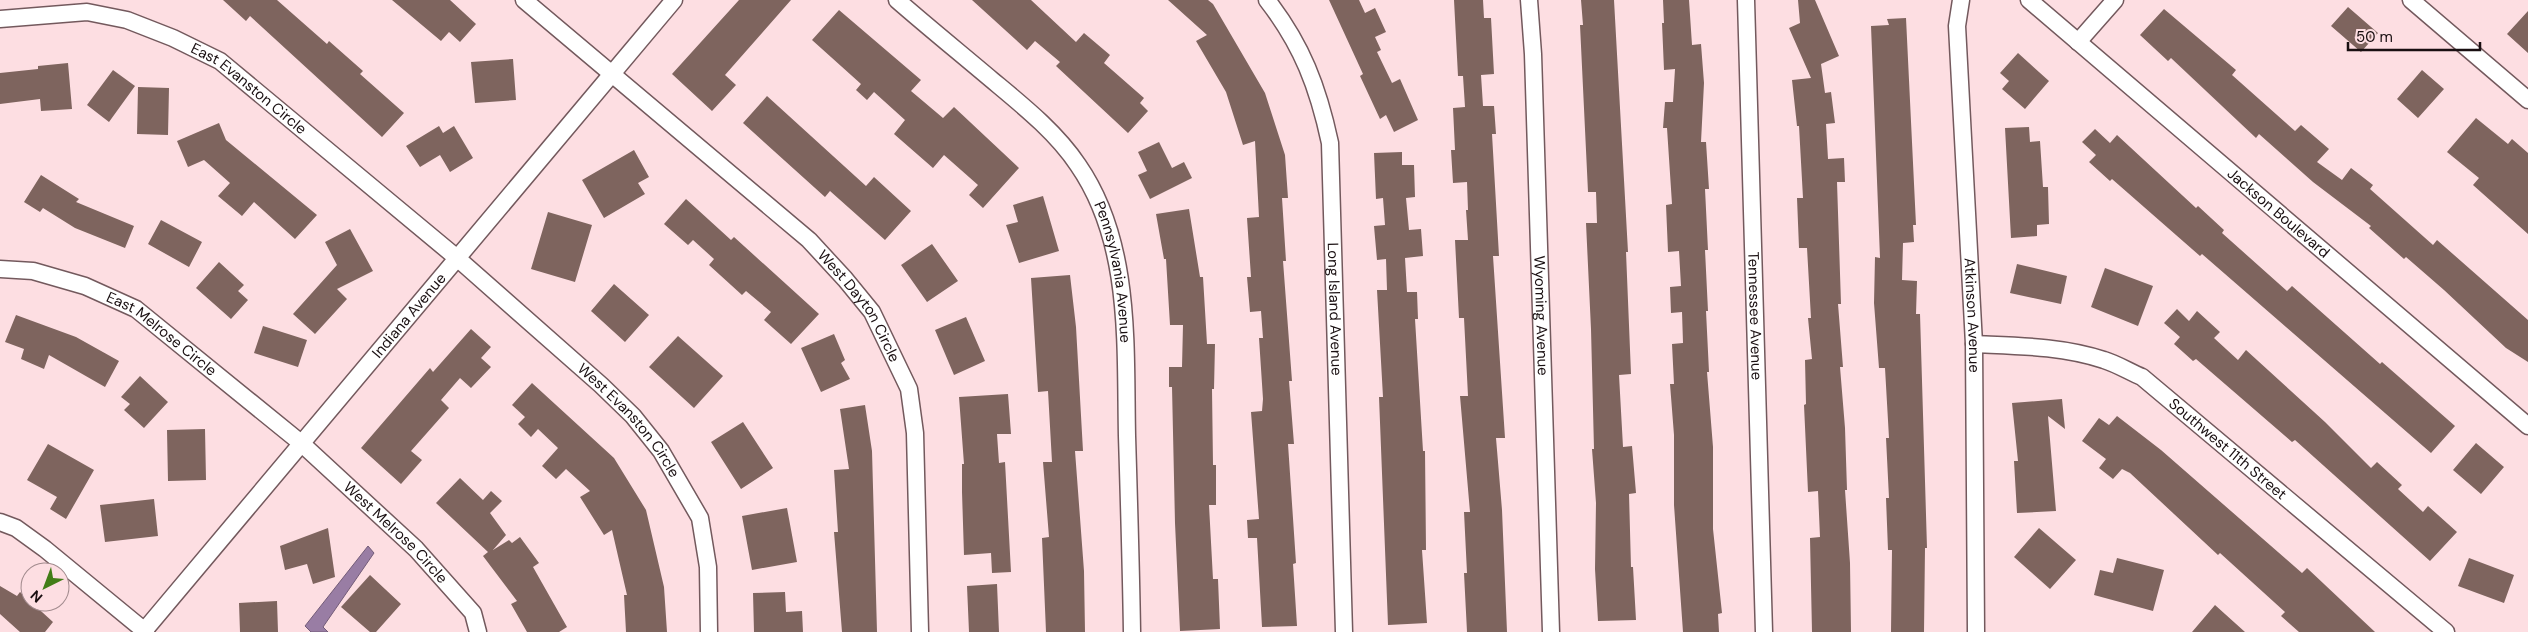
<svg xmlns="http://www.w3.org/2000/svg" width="2528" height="632" font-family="'DM Sans',sans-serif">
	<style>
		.water { fill: #997da4; stroke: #735c78 }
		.building { fill: #7e645e }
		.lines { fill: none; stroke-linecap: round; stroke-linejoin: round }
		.minor-casing { stroke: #73595d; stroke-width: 19 }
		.minor { stroke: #fff; stroke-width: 16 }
		.labels { text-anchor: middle; stroke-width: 5; stroke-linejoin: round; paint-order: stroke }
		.street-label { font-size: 15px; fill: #190f11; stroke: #fddee2 }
	</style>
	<rect width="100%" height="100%" fill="#fddee2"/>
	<path class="water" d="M368,546l6,7 -51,74 5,5h-17l-6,-6z"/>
	<path class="building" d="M223,0h54l50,44 2,-3 34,30 -3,3 44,39 -22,24 -132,-121 -4,5z
		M392,0h58l26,24 -16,18 -11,-10 -8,9z
		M739,0h52l-66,75 11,10 -24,26 -40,-37z
		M972,0h59l45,42 8,-9 26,22 -6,8 40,35 -4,5 8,8 -20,22 -72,-67 4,-4 -25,-21 -8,9z
		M1168,0h40l5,4 52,89 20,62 3,43h-6l4,63h-3l9,120h-3l5,63h-6l8,119 -3,1 4,62 -35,1 -5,-89h-9l-1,-18 12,-1 -8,-107 11,-1 1,-12 -4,-61h4l-2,-27 -11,1 -3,-35h4l-4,-59 12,-1 -4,-76 -12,4 -17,-53 -30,-51 11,-6z
		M1329,0h30l6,13 10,-5 11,24 -11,5 6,13 -4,2 15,31 8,-4 18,41 -24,12 -8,-17 -6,4 -20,-43 3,-2z
		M1454,0h29l1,18h7l3,56 -13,1 2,31h11l2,28h-4l7,122h-6l12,182h-9l6,72 5,122h-40l-3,-59h3l-3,-61h6l-10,-116h8l-4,-78h-5l-4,-78h13l-2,-30h2l-1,-28 -14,1 -2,-33h4l-2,-42 12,-1 -2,-31h-5z
		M1581,0h33l14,252h-2l5,122 -12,1 4,72 9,-1 4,47 -7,1 2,73h2l3,53 -38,1 -3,-52 1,-66 -4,-54h2l-3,-120 -5,-106h11l-1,-31h-8l-8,-167h3z
		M1663,0h26l3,45 9,-1 3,39 -3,59h5l3,47h-4l3,61h-3l3,61h-2l3,61h-2l6,75v82l9,84 -4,1 1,18h-36l-9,-127v-70l-4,-51h4l-2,-40 11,-1 -1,-31 -11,1 -1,-26 11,-1 -2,-35 -11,1 -2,-47 6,-1 -5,-76h-4l2,-26h8l2,-33 -11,1 -2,-47h2z
		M1798,0h17l24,56 -18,8 4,29 6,-1 4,31 -9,1 2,35 16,-1 1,24h-8l4,122h-3l5,63h-3l5,61 2,62h-2l5,73 1,69h-39l-2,-94 10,-1 -2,-46 -10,1 -4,-87 2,-1 -1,-44 7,-1 -4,-41h3l-4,-70h-8l-2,-50h6l-4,-72h-2l-5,-46 19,-2 -22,-50 11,-5z
		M2348,7l30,26 -17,19 -30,-26z
		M2164,9l72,61 -4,5 63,56 6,-6 28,24 -12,13 25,18 9,-12 22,17 -3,4 63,56 4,-5 91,80v42l-22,-14 -62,-58 -38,-33 -2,2 -35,-31 2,-2 -58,-44 -54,-48 -3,4 -85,-80 -3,3 -28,-26z
		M839,10l82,70 -10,11 32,27 11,-11 65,61 -36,40 -14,-13 9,-10 -34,-30 -11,13 -39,-34 11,-14 -31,-28 -7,8 -11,-10 5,-6 -49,-44z
		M2528,11v42l-21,-19z
		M1906,18l10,207h-3l1,17 -11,1 -1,37 15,1 -1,33h4l7,234h-2l-1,84h-33l1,-82h-4l-2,-52h3l-3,-60h3l-4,-70h-6l-5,-65 1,-46 5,1 -9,-232 18,-1 -2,-6z
		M2018,53l31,28 -24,28 -23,-20 7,-8 -9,-8z
		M513,59l3,41 -41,3 -4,-41z
		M68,63l4,46 -31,2 -1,-12 -40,5v-31l38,-4v-3z
		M113,70l22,16 -26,36 -22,-17z
		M2422,70l22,19 -26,29 -21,-19z
		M138,87l31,1 -1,47 -31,-1z
		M767,96l99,90 8,-9 37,34 -26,29 -55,-49 -5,6 -82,-74z
		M2476,118l32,26 4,-5 16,14v81l-55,-49 6,-7 -32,-26z
		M219,123l7,17 91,75 -22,24 -41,-37 -12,14 -24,-20 12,-13 -26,-23 -16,7 -11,-26z
		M439,126l4,7 11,-7 19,32 -23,14 -10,-17 -20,12 -14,-21z
		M2029,127l1,15 10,-1 3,46h5l1,37 -12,1v11l-26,2 -6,-110z
		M2095,129l15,14 7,-8 79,73 2,-2 26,24 -2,3 65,58 5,-5 88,78 2,-2 73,64 -24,27 -229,-199 -2,2 -88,-77 -2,2 -21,-19 7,-7 -14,-13z
		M1159,142l13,26 12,-6 8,16 -42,21 -12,-24 9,-4 -9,-19z
		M634,150l15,27 -11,6 7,11 -41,24 -22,-38z
		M1402,152v13h12l1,32 -9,1 3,32 12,-1 2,27 -18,2 2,34h10l1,27h-3l8,132h2l1,99h-4l5,73 -39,2 -9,-228h4l-6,-107h10l-1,-31 -9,1 -3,-34 11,-1 -2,-27 -7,1 -2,-46z
		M41,175l38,24 -3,3 58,24 -9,22 -50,-20 -32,-20 -3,4 -16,-10z
		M1043,196l16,55 -40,12 -13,-38 12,-3 -5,-17z
		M686,199l45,41 3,-3 85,77 -28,30 -27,-24 7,-8 -25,-21 -4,4 -33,-30 5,-6 -21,-19 -5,5 -24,-21z
		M1189,209l11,68h3l4,67h8l-1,45h-2l1,76h3v40h-7l4,74h5l2,50 -40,2 -5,-108 -3,-136h-3v-20h13l1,-42h-13l-4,-66h-2l-8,-45z
		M548,212l44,13 -17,57 -44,-13z
		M161,220l41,22 -13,25 -41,-23z
		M350,229l23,42 -36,18 10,10 -32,35 -22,-20 44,-49 -12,-23z
		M932,244l26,37 -31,21 -26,-37z
		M219,262l25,23 -6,6 10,9 -17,19 -35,-31z
		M2017,264l50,12 -6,28 -51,-11z
		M2105,268l48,18 -15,40 -47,-19z
		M1070,275l6,52 7,124h-8l9,120 1,61h-39l-4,-94 7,-1 -6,-75h9l-4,-71 -10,1 -7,-114z
		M614,284l35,31 -24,27 -34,-31z
		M2177,309l12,12 8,-10 23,21 -6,6 24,22 8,-10 79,72 46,46 6,-6 25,23 -4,4 25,23 5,-6 29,26 -27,29 -135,-121 -3,2 -96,-83 -3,2 -19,-17 6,-7 -16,-14z
		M16,315l60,22 43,24 -14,26 -56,-32 -5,14 -23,-10 3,-10 -19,-7z
		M966,317l19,44 -31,14 -19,-45z
		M263,326l44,14 -9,27 -44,-14z
		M471,329l20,18 -10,11 10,9 -20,21 -11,-10 -19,22 8,8 -38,43 11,9 -21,24 -40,-36 69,-80 3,4z
		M834,334l11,26 -4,3 9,16 -29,13 -20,-44z
		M678,336l45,40 -29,32 -45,-41z
		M140,376l28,26 -24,26 -20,-18 6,-6 -9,-7z
		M532,383l82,75 32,52 18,77 3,45h-41l-2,-37h3l-15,-65 -8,5 -24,-38 10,-6 -24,-22 -10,10 -14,-13 16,-18 -20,-19 -7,8 -13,-13 7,-7 -13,-12z
		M1008,394l3,40h-14l2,29 6,-1 6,110 -19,1 -1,-20 -27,2 -2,-63v-28h2l-5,-67z
		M2062,399l3,30 -17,-13 8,95 -39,2 -3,-52h4l-6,-58z
		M865,405l7,46 5,181h-35l-8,-100h4l-4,-62 15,-1 -9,-60z
		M2117,416l44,34 141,123 5,-5 68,64h-76l-18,-16 4,-4 -65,-59 -2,2 -88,-82 -8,-4 -9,10 -14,-11 7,-9 -24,-18 17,-23 10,7z
		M743,422l30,46 -32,21 -30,-47z
		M205,429l1,51 -38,1 -1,-51z
		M2476,443l28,24 -23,27 -28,-24z
		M48,444l46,26 -28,49 -16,-10 7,-12 -30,-17z
		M460,478l23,22 8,-9 11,10 -12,12 16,22 -13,15 16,-10 3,3 8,-6 19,26 -6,4 34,60 -8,5h-32l-16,-28 6,-3 -34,-45 5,-4 -52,-49z
		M154,499l4,37 -53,6 -5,-37z
		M787,508l10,54 -45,8 -10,-54z
		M328,528l7,49 -22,7 -6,-20 -22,6 -5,-24z
		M2039,528l37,32 -26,29 -36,-32z
		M2117,558l47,12 -11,41 -59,-16 6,-25 13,3z
		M2469,558l45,17 -10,28 -46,-17z
		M370,575l31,29 -25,28h-6l-29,-25z
		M997,584l2,48h-30l-2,-46z
		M0,586l17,10 3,-4 33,30 -8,10h-25l-20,-18z
		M785,592l1,20 16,-1 1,21h-49l-1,-39z
		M277,601l1,31h-38l-1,-29z
		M2215,605l30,27h-53z"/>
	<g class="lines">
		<defs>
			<g id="minor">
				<path id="s1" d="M524,0l285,240 36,39 27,33 37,77 6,44 5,199"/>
				<path id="s2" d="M897,0c31,27 63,53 95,80 30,25 64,52 86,85 54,78 47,180 49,271 2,65 4,131 5,196"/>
				<path id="s3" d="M1267,0c35,45 51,87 63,143l14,489"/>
				<path id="s4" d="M1529,0l4,54 18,578"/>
				<path id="s5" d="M1746,0l18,632"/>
				<path id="s6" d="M1961,0l-4,26 17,318 2,288"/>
				<path id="s7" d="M2029,0l499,426"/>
				<path d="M2411,0l117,100"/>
				<path id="s8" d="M0,19l87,-7 40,8 46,18 47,23 237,197 144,127 32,31 28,35 39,67 8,49 1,65"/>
				<path d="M2078,42l37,-42"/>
				<path id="s9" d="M0,269l33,2 52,15 51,23 165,134 115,106 57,64 5,19"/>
				<path id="s10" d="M1974,344c43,2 88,2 130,16 13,4 26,12 38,17l304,255"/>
				<path d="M0,522l16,6 29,21 101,83"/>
				<path id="s11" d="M144,631l530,-631"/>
			</g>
		</defs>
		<use href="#minor" class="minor-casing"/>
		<use href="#minor" class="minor"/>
	</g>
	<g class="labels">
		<g class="street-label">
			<text dy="5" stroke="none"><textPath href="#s8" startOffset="269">East Evanston Circle</textPath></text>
			<text dy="5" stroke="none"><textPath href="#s7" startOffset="328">Jackson Boulevard</textPath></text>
			<text dy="5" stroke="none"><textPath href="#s2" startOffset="360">Pennsylvania Avenue</textPath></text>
			<text dy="5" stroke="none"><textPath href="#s1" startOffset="456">West Dayton Circle</textPath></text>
			<text dy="5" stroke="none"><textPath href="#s3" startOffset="324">Long Island Avenue</textPath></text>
			<text dy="5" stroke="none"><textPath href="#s11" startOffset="412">Indiana Avenue</textPath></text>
			<text dy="5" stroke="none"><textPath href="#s4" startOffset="316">Wyoming Avenue</textPath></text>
			<text dy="5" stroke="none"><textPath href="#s5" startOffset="316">Tennessee Avenue</textPath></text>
			<text dy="5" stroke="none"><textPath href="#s6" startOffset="316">Atkinson Avenue</textPath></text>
			<text dy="5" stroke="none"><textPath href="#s9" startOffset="178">East Melrose Circle</textPath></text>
			<text dy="5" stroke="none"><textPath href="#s8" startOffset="775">West Evanston Circle</textPath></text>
			<text dy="5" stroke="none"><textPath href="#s10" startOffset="285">Southwest 11th Street</textPath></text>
			<text dy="5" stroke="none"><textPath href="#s9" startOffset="486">West Melrose Circle</textPath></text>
		</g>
	</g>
	<g transform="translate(45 587) rotate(222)"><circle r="24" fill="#fddee2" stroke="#a28b8e"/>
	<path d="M0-4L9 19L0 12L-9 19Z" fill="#427d17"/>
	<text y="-8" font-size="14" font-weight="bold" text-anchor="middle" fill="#190f11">N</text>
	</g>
	<path d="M2348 42v8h132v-8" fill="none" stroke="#190f11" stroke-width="2.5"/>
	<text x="2356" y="42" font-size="15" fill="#190f11" stroke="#fddee2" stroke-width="4" paint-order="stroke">50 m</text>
</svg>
